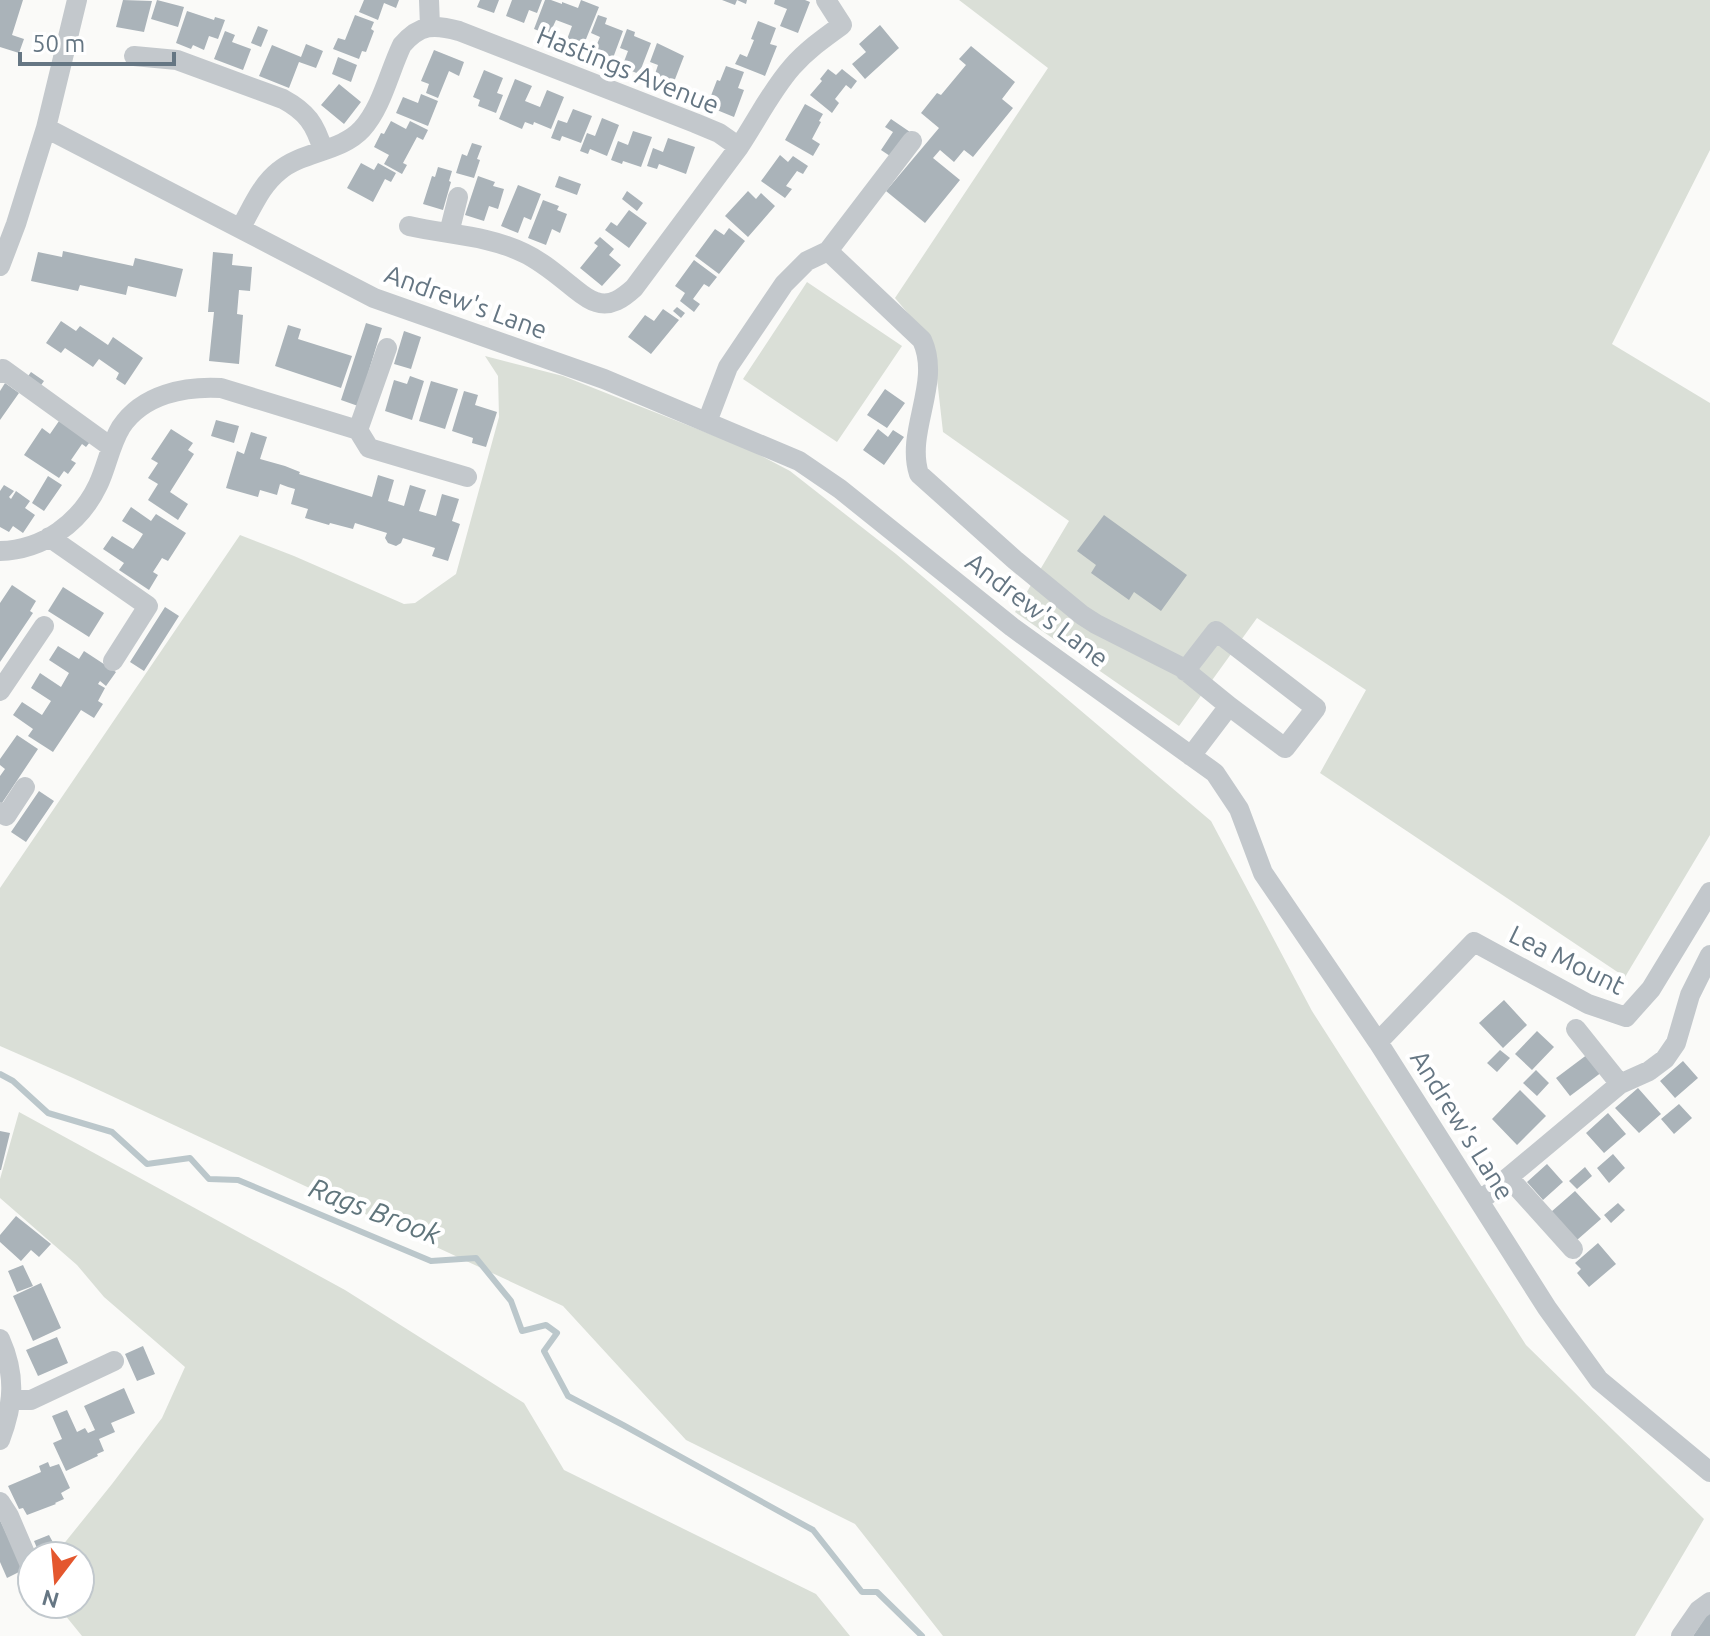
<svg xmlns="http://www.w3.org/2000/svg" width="1710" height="1636" font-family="Ubuntu,sans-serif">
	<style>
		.green { fill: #dadfd7 }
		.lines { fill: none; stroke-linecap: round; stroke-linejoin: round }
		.stream { stroke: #bbc7cb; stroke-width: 6 }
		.building { fill: #aab3b9 }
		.minor { stroke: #c3c8cc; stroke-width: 20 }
		.labels { text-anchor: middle; stroke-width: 8; stroke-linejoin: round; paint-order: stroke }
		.street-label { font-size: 26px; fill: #657683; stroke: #fff }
		.water-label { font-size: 28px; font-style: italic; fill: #60757c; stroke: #fff }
	</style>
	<rect width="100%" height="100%" fill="#fafaf8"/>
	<path class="green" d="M959,0h751v150l-98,194 98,59v432l-85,142 -305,-204 46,-83 -109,-72 -78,108 -164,-114 54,-91 -126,-89 -10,-89 -38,-45 153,-230z
		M807,282l95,64 -65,96 -94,-63z
		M485,356l78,20 185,73 42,22 106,83 315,267 101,190 214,334 178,174 -69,117h-692l-88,-112 -169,-84 -123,-134 -490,-228 -73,-32v-158l240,-353 54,21 110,48 11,-1 41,-29 43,-157 -1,-41z
		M19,1112l326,178 179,113 40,67 252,124 34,42h-768l-26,-32h24v-48h-26l58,-72 50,-66 23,-51 -81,-70 -27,-32 -77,-67v-19z"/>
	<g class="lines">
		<path class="stream" d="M0,1074l13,7 35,32 64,19 35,32 43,-6 19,21 29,1 193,81 45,-3 35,43 11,30 24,-6 11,8 -13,18 24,45 55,29 190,105 49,62h15l45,44"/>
	</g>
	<path class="building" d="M0,0h23l-11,35 12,4 -5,14 -19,-6z
		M123,0l29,1 -8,31 -28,-5z
		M157,0l27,7 -6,20 -27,-8z
		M364,0h35l-3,8 -12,-5 -6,17 -19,-8z
		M480,0h19l-5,13 -17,-6z
		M512,0h30l-5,13 -8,-3 -5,13 -18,-7z
		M545,0h6l11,4v-2l16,6 3,-8 18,7 -17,42 -16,-7 6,-16 -16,-6 -7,15 -15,-6z
		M722,0h25l-1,4 -9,-4 -2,5z
		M775,0h30l5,2 -12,31 -18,-7 7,-17 -13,-5z
		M187,11l27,9 1,-3 10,3 -7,19 -9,-3 -5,14 -11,-5 -2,4 -15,-6z
		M355,15l19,7 -3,7 3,2 -8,21 -4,-1 -3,8 -26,-10 5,-11 7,2z
		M598,15l9,3 -2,6 18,7 -10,27 -19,-7 6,-14 -9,-4z
		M758,21l18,7 -6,16 7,2 -12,30 -30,-12 5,-10 7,3 7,-17 -3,-1z
		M880,25l19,23 -34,31 -13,-15 14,-12 -7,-8z
		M258,26l10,4 -7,17 -10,-4z
		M627,29l8,3 -1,4 17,7 -12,31 -17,-7 6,-16 -8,-3z
		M225,31l10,4 -3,7 19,7 -8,21 -29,-11z
		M657,43l27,13 -12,31 -19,-7 5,-15 -8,-3z
		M306,44l17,7 -7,17 -17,-6 -10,26 -30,-12 13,-31 29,12z
		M971,46l44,36 -13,17 11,9 -40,49 -9,-7 -10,12 -14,-12 -7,8 27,22 -35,43 -39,-32 53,-63 -18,-15 16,-20 4,2 25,-30 -7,-6z
		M434,50l30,12 -5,14 -10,-5 -11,27 -12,-5 3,-9 -8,-3z
		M338,57l19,8 -6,17 -19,-8z
		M726,66l18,6 -6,16 6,2 -10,27 -27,-11 10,-26 3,1z
		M828,69l8,6 6,-6 15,12 -6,8 -5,-4 -11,14 4,4 -7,10 -22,-18 12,-14 -2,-2z
		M484,70l19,8 -6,15 6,2 -7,18 -18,-7 2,-6 -7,-3z
		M515,79l17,7 -7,15 15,6 7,-17 17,7 -13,32 -17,-7 -1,3 -8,-3 -3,7 -23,-10z
		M339,84l22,18 -17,22 -23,-19z
		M421,94l17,7 -10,25 -32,-13 7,-16 15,6z
		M805,104l18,10 -4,7 2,1 -9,17 8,5 -7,12 -28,-16z
		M573,109l19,7 -11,27 -19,-7 -2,5 -9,-3 7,-18 9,3z
		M602,118l17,7 -12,31 -17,-7 -2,5 -8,-3 7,-18 8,3z
		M891,119l19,13 -17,26 -12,-8 12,-18 -8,-5z
		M391,121l15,8 4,-8 18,9 -5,10 -6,-3 -14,26 4,2 -5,9 -18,-10 5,-9 -15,-8 7,-14 3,1z
		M633,131l19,6 -11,30 -18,-6 -1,3 -11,-4 7,-19 10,4z
		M668,138l27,9 -9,27 -27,-10 -2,5 -10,-3 6,-18 10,4z
		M472,143l10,3 -5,13 3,1 -6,18 -18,-5 6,-19 5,2z
		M780,155l8,7 5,-6 15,10 -5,8 -6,-3 -11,15 6,3 -7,9 -24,-17z
		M361,163l13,7 4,-7 18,10 -5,9 -6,-3 -12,23 -26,-14z
		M438,167l14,4 -3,10 2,1 -8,28 -20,-6 9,-28 3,1z
		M478,176l17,6 -2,4 11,3 -6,20 -9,-3 -5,15 -19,-6z
		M559,176l22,8 -4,11 -22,-8z
		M518,185l23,9 -10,26 -7,-3 -6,16 -17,-7z
		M627,191l16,12 -6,8 -15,-12z
		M748,191l8,8 5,-6 14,13 -27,31 -23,-21z
		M543,200l16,6 -2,4 10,4 -7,19 -8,-4 -6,16 -18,-7z
		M629,210l18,13 -18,25 -24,-18 6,-8 6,4z
		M729,228l16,13 -26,33 -24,-18 20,-27 9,6z
		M600,237l14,12 -5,6 12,10 -19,21 -22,-18 18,-22 -4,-3z
		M63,251l70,15 2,-8 48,11 -7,28 -48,-11 -2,9 -46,-10 -2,6 -47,-10 7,-29 24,5z
		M213,252l20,2 -1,11 20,2 -2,24 -11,-1 -2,24 6,1 -4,49 -30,-3 5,-49h-6z
		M694,260l23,17 -8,10 -5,-3 -11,15 7,5 -6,8 -14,-11 5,-8 -10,-7z
		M677,307l8,6 -4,5 -8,-7z
		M663,309l16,11 -28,34 -23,-17 17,-22 9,6z
		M61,321l15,10 4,-5 28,19 5,-8 30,21 -18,27 -9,-6 3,-6 -20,-14 -6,8 -28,-19 -4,5 -15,-10z
		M366,323l16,5 -24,78 -17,-6z
		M288,325l13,4 -3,10 54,17 -11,32 -66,-22z
		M404,331l17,6 -10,32 -17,-5z
		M31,372l13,9 -5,7 -13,-9z
		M410,376l14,5 -12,39 -27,-9 9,-31 13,4z
		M431,381l27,8 -13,40 -26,-8z
		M5,383l14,10 -19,27v-29z
		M885,389l20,14 -18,25 -20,-13z
		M464,391l14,4 -3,10 22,7 -11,35 -14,-4 1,-5 -21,-7z
		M216,420l23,6 -5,17 -23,-7z
		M59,421l31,21 -4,5 -4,-3 -11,16 5,3 -8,11 -4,-3 -5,7 -35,-23 18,-27 8,6z
		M171,429l22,14 -5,7 6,4 -24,38 18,12 -10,16 -30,-20 10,-16 -10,-6 10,-15 -7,-4z
		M878,429l10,8 5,-7 11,7 -20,28 -21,-15z
		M251,432l16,5 -7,22 25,7 15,6 -1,2 73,23 6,-22 16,5 -6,21 16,5 6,-21 16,5 -7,21 17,5 6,-22 17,5 -7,22 8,3 -12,37 -16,-5 3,-8 -32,-10 -2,5 -5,3 -8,-3 -3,-5 2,-5 -32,-10 -2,6 -23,-6 -1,2 -24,-7 3,-9 -17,-5 4,-15 -7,-2 -8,-3 -3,11 -17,-5 -2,7 -32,-9 11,-37 7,3z
		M48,476l14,9 -18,26 -12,-8z
		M4,485l10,6 -5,6 2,2 5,-8 14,10 -5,7 10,7 -12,18 -10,-7 -4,6 -9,-5v-36z
		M131,507l20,14 5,-7 30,19 -18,28 -6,-3 -9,14 5,3 -9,15 -30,-20 5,-7 -21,-14 9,-13 21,13 5,-7 5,-8 -21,-13z
		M1104,515l83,60 -26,36 -27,-19 -5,8 -38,-27 5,-8 -19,-14z
		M12,585l24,16 -6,10 3,2 -33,49v-59z
		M63,587l41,26 -15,24 -41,-26z
		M165,607l14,9 -35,55 -14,-9z
		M58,646l21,13 5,-8 32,21 -10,14 -6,-5 -2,3 7,4 -7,13 5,3 -9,14 -13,-8 -28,42 -25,-16 5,-7 -20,-14 9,-13 20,13 9,-14 -20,-13 9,-15 21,14 8,-14 -20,-13z
		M17,735l21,14 -38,57v-30l5,-7 -5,-4v-6z
		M39,791l15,10 -28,41 -15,-10z
		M1504,1000l23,25 -24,23 -24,-25z
		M1537,1031l17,16 -22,23 -17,-16z
		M1500,1050l10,8 -13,14 -10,-9z
		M1588,1054l14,18 -32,24 -14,-18z
		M1683,1061l15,17 -23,20 -15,-17z
		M1536,1070l13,13 -12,13 -14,-13z
		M1638,1088l23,26 -22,19 -24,-25z
		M1520,1090l26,26 -29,29 -25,-26z
		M1679,1104l13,14 -18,16 -13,-15z
		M1608,1113l18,21 -22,19 -18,-20z
		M0,1131l10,2 -9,37h-1z
		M1613,1154l12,14 -16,15 -12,-15z
		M1547,1164l16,18 -20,18 -16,-18z
		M1585,1167l7,9 -15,13 -8,-8z
		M1575,1191l26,28 -24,21 -26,-28z
		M1618,1203l7,7 -14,13 -7,-8z
		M16,1216l35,28 -12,13 -8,-7 -10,11 -21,-19v-7z
		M1598,1243l18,21 -27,23 -12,-14 4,-4 -6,-6z
		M23,1265l10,21 -16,6 -9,-21z
		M41,1283l20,45 -28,13 -20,-45z
		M57,1337l11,26 -30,13 -12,-26z
		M143,1346l12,28 -18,7 -12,-27z
		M124,1388l11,25 -24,10 4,9 -16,7 5,12 -7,3 1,2 -32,15 -13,-28 9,-4 -10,-23 15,-6 10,22 8,-4 3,5 7,-3 -11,-24z
		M48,1462l2,5 9,-3 11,24 -9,5 3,6 -9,4 1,1 -29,11 -4,-7 -4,1 -11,-23 33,-14 -2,-6z
		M0,1520l23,50 -16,8 -7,-16z
		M49,1535l7,13 -16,7 -6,-14z
		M1708,1613l2,1v22h-17z"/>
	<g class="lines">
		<path class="minor" d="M429,0l1,26
			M134,56l43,4 106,39c24,13 32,25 40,51
			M46,128l328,170 230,81 195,82 41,28 172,138 203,146 24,36 24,64 115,169 169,266 52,72 111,92
			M409,226c39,9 78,9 115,27 17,8 31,20 46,32 8,6 16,14 26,17 15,5 27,-4 38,-14l105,-141
			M241,227c11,-19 20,-42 38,-56 24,-20 62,-19 83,-42 20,-22 27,-57 40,-84 18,-21 32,-21 57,-14l236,92 24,10 20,14c18,-27 32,-56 53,-80 15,-17 32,-29 50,-42l-16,-25
			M449,233l9,-36
			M828,251l84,-110
			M0,266l16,-42 30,-96 31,-128
			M0,373l3,-4 108,78
			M707,422l21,-55 56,-83 23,-23 21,-10 94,89c20,43 -17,91 -3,134l96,86 67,55 14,9 85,43 48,39 -38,50
			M358,430l11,18 98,29
			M358,430l29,-82
			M49,537l99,69 -35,55
			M0,551c43,-1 80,-28 98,-66 9,-19 12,-40 23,-58 22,-33 64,-41 100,-39l137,42
			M1185,671l31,-40 100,77 -31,40 -56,-42
			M0,691l44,-65
			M0,812l6,4 19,-29
			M1576,1029l44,55
			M1378,1042l96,-100 114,62 38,13 25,-28 59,-97
			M1509,1178l64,71
			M1480,1201l140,-117 29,-13 16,-12 11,-16 14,-48 20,-40
			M0,1339c16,36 14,64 0,101
			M11,1400h20l83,-39
			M0,1502l9,14 21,49
			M1681,1636l18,-26 11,-8"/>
	</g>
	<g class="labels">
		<g class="street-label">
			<text transform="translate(628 70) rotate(22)" y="9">Hastings Avenue</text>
			<text transform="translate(466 302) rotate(20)" y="9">Andrew's Lane</text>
			<text transform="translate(1037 610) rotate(37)" y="9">Andrew's Lane</text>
			<text transform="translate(1567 960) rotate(26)" y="9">Lea Mount</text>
			<text transform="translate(1462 1125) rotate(58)" y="9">Andrew's Lane</text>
		</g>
		<g class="water-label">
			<text transform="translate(375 1211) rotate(21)" y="10">Rags Brook</text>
		</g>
	</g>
	<g transform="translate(56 1580) rotate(196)"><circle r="38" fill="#ffffff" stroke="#c1c8cd" stroke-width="2"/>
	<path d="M0-6L14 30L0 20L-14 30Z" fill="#e4572e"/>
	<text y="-12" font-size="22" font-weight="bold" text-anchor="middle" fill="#657683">N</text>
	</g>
	<path d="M20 52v12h154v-12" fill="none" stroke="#657683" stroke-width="4"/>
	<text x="32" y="52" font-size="24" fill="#657683" stroke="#ffffff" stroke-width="6" paint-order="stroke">50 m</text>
</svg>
